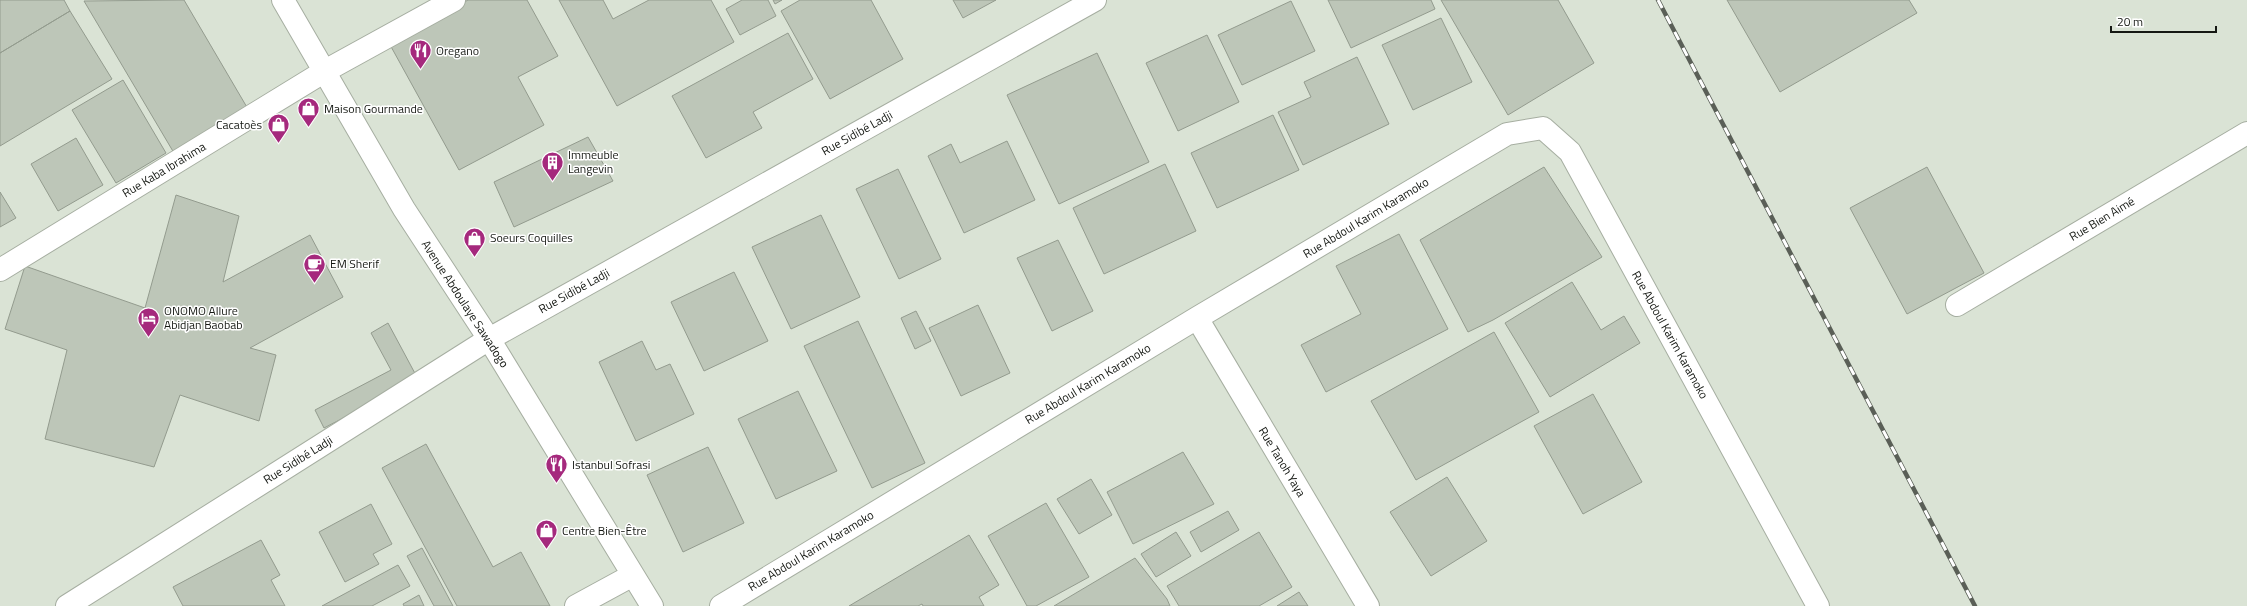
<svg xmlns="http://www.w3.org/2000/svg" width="2247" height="606" font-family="'Titillium Web',sans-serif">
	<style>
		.building { fill: #bdc6b8; stroke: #939b8e }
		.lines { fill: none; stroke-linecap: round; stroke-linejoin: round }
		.street-casing { stroke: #a6aea1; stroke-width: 24 }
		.street { stroke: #fff; stroke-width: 22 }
		.rail-casing { stroke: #5a5f57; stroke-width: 4.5 }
		.rail { stroke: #fff; stroke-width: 3; stroke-dasharray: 9; stroke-linecap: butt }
		.labels { text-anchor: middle; stroke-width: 3; stroke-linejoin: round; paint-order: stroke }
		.poi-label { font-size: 12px; fill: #151813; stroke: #fff; text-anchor: start }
		.street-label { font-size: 12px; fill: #151813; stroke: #fff }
	</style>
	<rect width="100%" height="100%" fill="#dae3d5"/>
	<path class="building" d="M0,0h64l6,11 -70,42z
		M184,0l64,109 -74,44 -90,-152z
		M468,0h59l31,56 -40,21 26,48 -85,45 -70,-127z
		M559,0h44l10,19 36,-19h62l23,42 -117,64z
		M742,0h26l8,16 -36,19 -14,-26z
		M773,0h9l-7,4z
		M800,0h71l32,59 -73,40 -49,-88z
		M953,0h43l-33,18z
		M1328,0h103l4,9 -84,39z
		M1441,0h117l36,63 -86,52z
		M1727,0h182l8,13 -137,79z
		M1291,1l24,50 -73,34 -24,-50z
		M70,11l42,68 -112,67v-93z
		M1441,18l31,64 -59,28 -31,-65z
		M788,33l25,46 -60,33 9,16 -56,30 -34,-62z
		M1207,35l32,67 -61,29 -32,-68z
		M1097,53l52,109 -90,42 -52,-109z
		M1357,57l32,67 -86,41 -25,-53 33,-15 -7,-15z
		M123,80l43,73 -50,30 -44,-73z
		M1273,115l26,55 -82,38 -26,-55z
		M588,137l25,44 -99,46 -20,-45z
		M76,138l27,47 -45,26 -27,-47z
		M1007,141l28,59 -71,33 -36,-77 23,-12 9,19z
		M1165,164l31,67 -92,43 -31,-66z
		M1544,167l58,90 -109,63 -25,12 -48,-92z
		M1927,167l57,106 -77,41 -57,-106z
		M898,169l43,90 -42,20 -43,-90z
		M0,192l16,26 -16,9z
		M176,195l63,21 -16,66 87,-47 33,62 -93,51 26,7 -17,66 -79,-26 -26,72 -109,-28 22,-89 -62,-21 20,-63 120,42z
		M821,215l39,82 -69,32 -39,-82z
		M1399,234l49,95 -122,63 -25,-47 60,-31 -25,-48z
		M1058,240l35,71 -41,20 -35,-73z
		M734,272l34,69 -64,30 -33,-69z
		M1572,282l29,48 23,-14 16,27 -90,54 -45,-74z
		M978,305l32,68 -49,23 -32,-68z
		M916,311l15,30 -16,8 -14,-31z
		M858,321l67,142 -53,25 -68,-142z
		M388,323l30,56 -94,49 -9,-18 76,-40 -20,-37z
		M1494,332l45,80 -123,68 -45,-79z
		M642,341l14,29 14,-6 24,50 -58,27 -37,-79z
		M798,391l39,80 -61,28 -38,-80z
		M1593,394l49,88 -59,32 -49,-88z
		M426,444l67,123 28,-15 29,54h-93l-75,-138z
		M708,447l36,76 -61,29 -36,-77z
		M1183,452l31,52 -81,40 -26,-52z
		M1447,477l40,64 -56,35 -41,-64z
		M1091,479l21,36 -33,19 -22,-35z
		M1046,503l43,74 -53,29h-9l-39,-70z
		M371,504l21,40 -19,10 6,10 -34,18 -26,-50z
		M1228,511l11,19 -38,22 -11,-20z
		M1176,532l15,24 -35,21 -15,-23z
		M1259,532l33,55 -33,19h-80l-12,-20z
		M969,535l30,50 -20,12 5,9h-61l-1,-2 -4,2h-69z
		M261,540l19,35 -9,5 14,26h-102l-10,-19z
		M422,548l31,58h-19l-27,-50z
		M1135,558l32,41 3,7h-116z
		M398,565l12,21 -38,20h-50z
		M1299,592l9,14h-31z
		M419,595l5,11h-20l-1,-2z"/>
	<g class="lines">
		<defs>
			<path id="street" d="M283,0l121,209 85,130 163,267
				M0,270l325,-199 129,-71
				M1957,305l290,-172
				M1197,318l171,288
				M67,606l422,-267 606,-339
				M576,606l57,-31
				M721,606l476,-288 310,-184 36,-6 27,24 248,454"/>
		</defs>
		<use href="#street" class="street-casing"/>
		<use href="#street" class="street"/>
		<defs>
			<path id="rail" d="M1658,0l317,606"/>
		</defs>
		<use href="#rail" class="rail-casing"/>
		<use href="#rail" class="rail"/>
	</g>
	<defs>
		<symbol id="restaurant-pin" viewBox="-11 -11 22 30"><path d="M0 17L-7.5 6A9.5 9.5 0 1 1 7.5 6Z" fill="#a5297d" stroke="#fff"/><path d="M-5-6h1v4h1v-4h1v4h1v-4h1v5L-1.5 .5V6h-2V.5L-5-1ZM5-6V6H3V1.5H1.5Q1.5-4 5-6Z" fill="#fff"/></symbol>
		<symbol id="shop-pin" viewBox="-11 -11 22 30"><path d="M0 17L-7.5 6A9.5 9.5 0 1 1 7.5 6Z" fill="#a5297d" stroke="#fff"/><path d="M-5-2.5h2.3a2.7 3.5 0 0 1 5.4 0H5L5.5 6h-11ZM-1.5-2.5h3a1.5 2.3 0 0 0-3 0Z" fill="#fff"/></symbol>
		<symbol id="building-pin" viewBox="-11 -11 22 30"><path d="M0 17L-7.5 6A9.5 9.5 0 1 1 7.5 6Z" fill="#a5297d" stroke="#fff"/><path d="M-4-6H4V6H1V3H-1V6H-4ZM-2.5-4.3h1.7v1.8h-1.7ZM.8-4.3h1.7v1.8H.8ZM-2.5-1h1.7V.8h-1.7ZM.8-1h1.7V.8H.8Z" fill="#fff"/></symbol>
		<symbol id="cafe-pin" viewBox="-11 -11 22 30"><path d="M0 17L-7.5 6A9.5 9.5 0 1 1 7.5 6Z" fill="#a5297d" stroke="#fff"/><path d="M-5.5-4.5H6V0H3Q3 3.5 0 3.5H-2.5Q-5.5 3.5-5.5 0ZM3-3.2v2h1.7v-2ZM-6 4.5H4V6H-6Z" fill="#fff"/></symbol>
		<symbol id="hotel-pin" viewBox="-11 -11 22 30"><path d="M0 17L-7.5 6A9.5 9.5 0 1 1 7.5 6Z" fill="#a5297d" stroke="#fff"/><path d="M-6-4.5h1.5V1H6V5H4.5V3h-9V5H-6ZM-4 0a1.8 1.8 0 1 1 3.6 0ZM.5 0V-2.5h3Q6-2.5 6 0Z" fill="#fff"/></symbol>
	</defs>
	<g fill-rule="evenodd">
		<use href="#restaurant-pin" x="408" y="38" width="25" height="34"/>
		<use href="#shop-pin" x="296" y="96" width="25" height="34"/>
		<use href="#shop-pin" x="266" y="112" width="25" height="34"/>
		<use href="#building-pin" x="540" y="150" width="25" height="34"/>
		<use href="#shop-pin" x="462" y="226" width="25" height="34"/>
		<use href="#cafe-pin" x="302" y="252" width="25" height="34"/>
		<use href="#hotel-pin" x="136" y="306" width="25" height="34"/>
		<use href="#restaurant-pin" x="544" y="452" width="25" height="34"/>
		<use href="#shop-pin" x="534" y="518" width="25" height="34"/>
	</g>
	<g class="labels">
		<g class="poi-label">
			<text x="436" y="55">Oregano</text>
			<text x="324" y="113">Maison Gourmande</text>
			<text x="262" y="129" text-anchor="end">Cacatoès</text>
			<text x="568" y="159">Immeuble<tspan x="568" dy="14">Langevin</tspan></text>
			<text x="490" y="242">Soeurs Coquilles</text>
			<text x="330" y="268">EM Sherif</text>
			<text x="164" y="315">ONOMO Allure<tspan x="164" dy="14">Abidjan Baobab</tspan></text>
			<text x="572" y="469">Istanbul Sofrasi</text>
			<text x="562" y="535">Centre Bien-Être</text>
		</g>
		<g class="street-label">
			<text transform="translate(857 133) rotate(-29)" y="4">Rue Sidibé Ladji</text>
			<text transform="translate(164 170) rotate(-31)" y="4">Rue Kaba Ibrahima</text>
			<text transform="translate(1366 218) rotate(-31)" y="4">Rue Abdoul Karim Karamoko</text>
			<text transform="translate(2102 219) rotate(-31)" y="4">Rue Bien Aimé</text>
			<text transform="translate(574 291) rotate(-29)" y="4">Rue Sidibé Ladji</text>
			<text transform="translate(465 304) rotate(57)" y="4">Avenue Abdoulaye Sawadogo</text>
			<text transform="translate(1670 335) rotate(61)" y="4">Rue Abdoul Karim Karamoko</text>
			<text transform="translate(1088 384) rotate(-31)" y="4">Rue Abdoul Karim Karamoko</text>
			<text transform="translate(298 460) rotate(-32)" y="4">Rue Sidibé Ladji</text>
			<text transform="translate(1282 462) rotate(59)" y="4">Rue Tanoh Yaya</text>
			<text transform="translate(811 551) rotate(-31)" y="4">Rue Abdoul Karim Karamoko</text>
		</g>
	</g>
	<path d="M2111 26v6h105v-6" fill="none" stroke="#151813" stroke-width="2"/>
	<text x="2117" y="26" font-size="12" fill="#151813" stroke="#ffffff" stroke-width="3" paint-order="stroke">20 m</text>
</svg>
